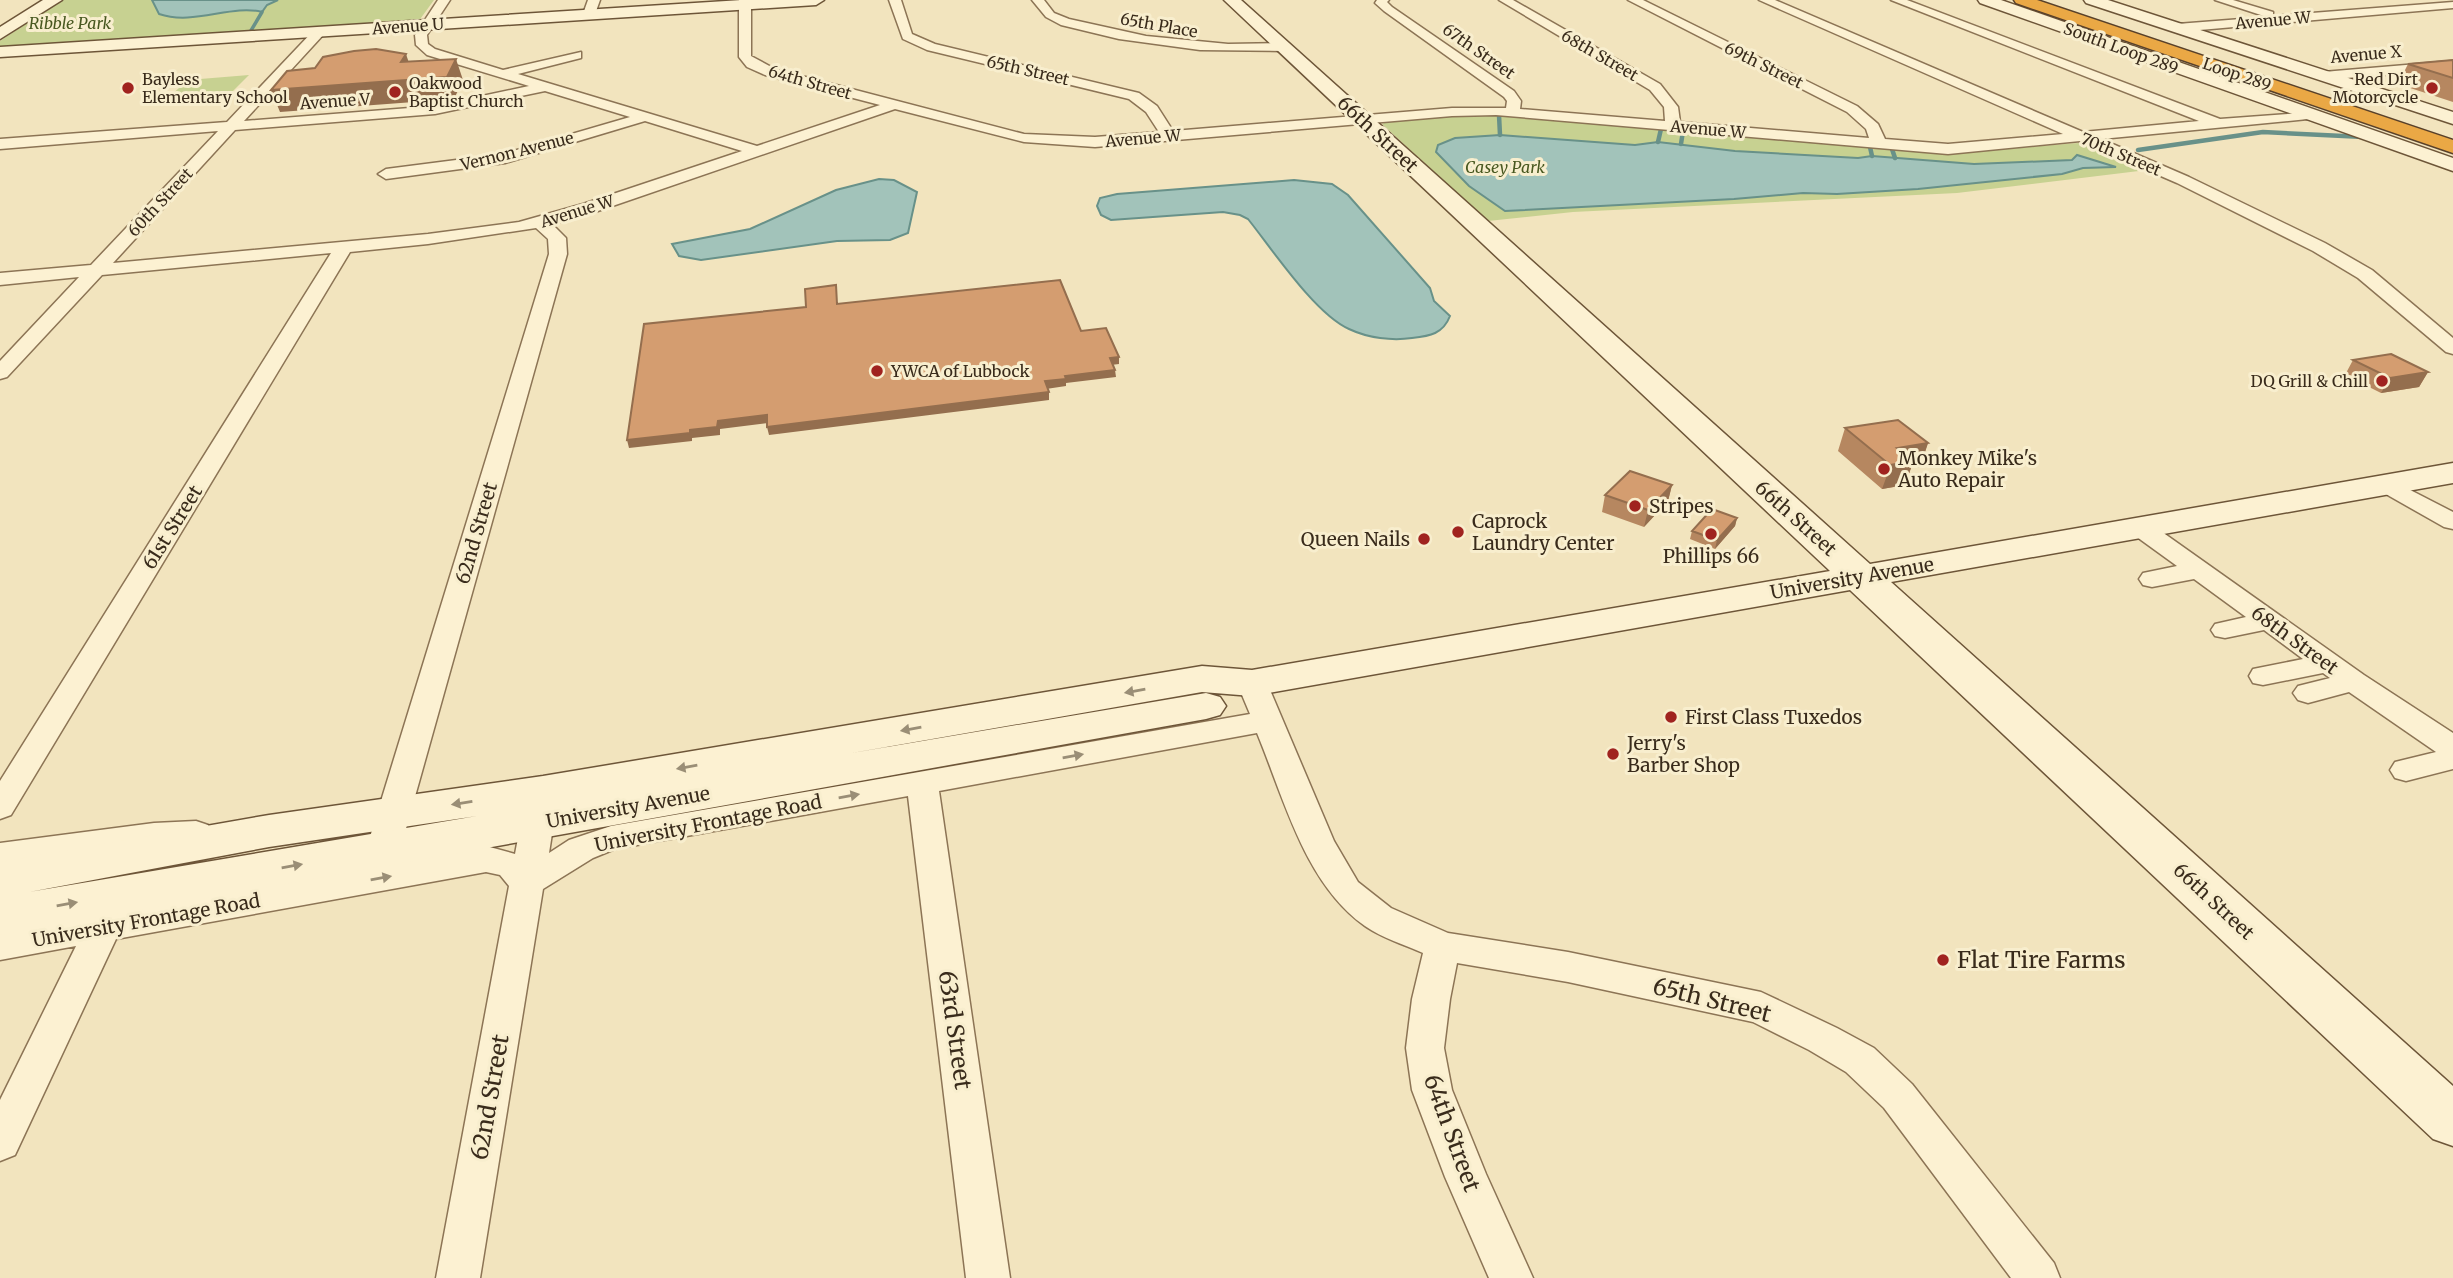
<svg xmlns="http://www.w3.org/2000/svg" width="2453" height="1278" font-family="Merriweather,serif">
	<style>
		.green { fill: #c7d191 }
		.water { fill: #a2c3ba; stroke: #689189; stroke-width: 2 }
		.lines { fill: none; stroke-linecap: round; stroke-linejoin: round }
		.stream-far1 { stroke: #689189; stroke-width: 3.5 }
		.stream { stroke: #689189; stroke-width: 4.5 }
		.street-casing { stroke: #8c7455; stroke-width: 3 }
		.secondary-casing { stroke: #6d5538; stroke-width: 3 }
		.highway-casing { stroke: #59412a; stroke-width: 3 }
		.street { fill: #fcf1d2; fill-rule: evenodd }
		.secondary { fill: #fcf1d2; fill-rule: evenodd }
		.highway { fill: #eaa845; fill-rule: evenodd }
		.wall { fill: #b68760 }
		.shaded-wall { fill: #946e4e }
		.building { fill: #d49d70; stroke: #946e4e; stroke-width: 2 }
		.oneway { fill: #9a8e76 }
		.poi-dot { fill: #a0231f; stroke: #f8eece; stroke-width: 2.5 }
		.labels { text-anchor: middle; stroke-width: 6; stroke-linejoin: round; paint-order: stroke }
		.far-street-label { font-size: 16px; fill: #392b1b; stroke: #f8eece }
		.far-park-label { font-size: 16px; font-style: italic; fill: #485820; stroke: #f8eece }
		.far-poi-label { font-size: 16px; fill: #392b1b; stroke: #f8eece; text-anchor: start }
		.street-label { font-size: 19px; fill: #392b1b; stroke: #f8eece }
		.poi-label { font-size: 19px; fill: #392b1b; stroke: #f8eece; text-anchor: start }
		.near-poi-label { font-size: 23px; fill: #392b1b; stroke: #f8eece; text-anchor: start }
		.near-street-label { font-size: 23px; fill: #392b1b; stroke: #f8eece }
	</style>
	<rect width="100%" height="100%" fill="#f2e4be"/>
	<path class="green" d="M63,0h371l-16,22 -418,27v-8z
		M249,75l-16,16 -63,5 18,-16z
		M1474,114l484,39 120,-10 14,3 55,24 -190,23 -384,19 -85,9 -106,-97 9,-4z"/>
	<path class="water" d="M152,0h126l-11,5 -5,7c-31,-8 -68,14 -103,2z
		M1500,135l135,10 23,-3 77,9 123,7 14,-2 102,8 98,-4 5,-5 39,12 -33,1 -21,6 -144,15 -81,5 -34,-1 -69,6 -229,12 -36,-25 -33,-34 2,-7 17,-7z
		M879,179l15,1 23,12 -9,41 -18,7 -53,1 -136,19 -22,-4 -7,-12 78,-15 86,-39z
		M1294,180l38,4 16,11 82,93 4,13 16,15c-7,18 -20,20 -38,22 -20,3 -44,0 -63,-9 -34,-15 -77,-80 -101,-110l-8,-4 -17,-3 -112,8 -10,-5 -4,-9 3,-8 17,-4z"/>
	<g class="lines">
		<path class="stream-far1" d="M249,34l13,-22"/>
		<path class="stream" d="M1499,115l1,20
			M1658,142l3,-13
			M1681,144l2,-13
			M1870,147l2,9
			M1892,149l3,9
			M2138,150l125,-18 101,5"/>
		<defs>
			<path id="street" d="M438,0h12l-23,35 1,9 7,5 68,21 78,-18v6l-63,16 239,72 123,-41 -115,-30 -18,-8 -8,-10v-57h12v56l24,13 249,65 71,3 64,-5 -13,-20 -17,-13 -202,-49 -24,-11 -14,-39h12l11,34 23,10 204,49 18,13 16,25 279,-23h54l1,-7 -3,-4 -120,-86 -9,-8 2,-3h12l-2,2 5,5 122,84 7,10 -1,8 145,12 -1,-14 -14,-17 -151,-90h14l147,84 18,23 2,15 189,16 -3,-9 -19,-17 -219,-112h15l214,106 21,18 7,15 63,5 115,-10 -304,-134h16l308,132 116,-11 -308,-121h16l313,119 93,-7 2,3 -2,3 -5,1 -207,20 88,38 136,66 47,27 81,68v16l-7,-2 -88,-74 -45,-27 -136,-68 -97,-42 -132,13 -452,-39 -44,1 -357,31 -71,-5 -129,-33 -300,103 -43,12 14,14 1,16 -167,596 -5,9 -12,3 -12,-3 -5,-9 183,-596 -1,-15 -12,-11 -108,16 -78,8 -339,563 -11,4v-38l331,-528 -229,22 -95,102 -7,2v-18l79,-84 -79,8v-12l91,-8 127,-134 -218,18v-10l227,-17 89,-94h8v6l-80,87 191,-15 94,-20 -102,-31 -11,-10 -1,-10zM545,91l85,26 -127,37 -117,15 -8,5 8,5 119,-16 140,-42 97,30 -159,53 -64,18 -91,12 -315,29 122,-133 200,-16z
				M588,0h12l-5,14 -6,4 -6,-4z
				M1032,0h12l10,13 15,6 77,17 82,8 55,-1 6,4 -6,4 -83,-1 -81,-11 -58,-14 -15,-8z
				M2215,0h18l40,12v4l180,-14v6l-276,24 -6,-4 6,-4 90,-7z
				M2453,61v8l-130,11 -7,-4 7,-4z
				M2385,477l68,35v17l-9,-2 -67,-38 -4,-5 4,-5z
				M2139,519l9,3 216,153 89,58v36l-47,12 -11,-3 -5,-8 5,-8 41,-10 -87,-60 -41,11 -10,-3 -5,-7 5,-7 32,-8 -7,-5 -60,12 -10,-2 -4,-7 4,-7 50,-10 -39,-29 -39,8 -10,-2 -4,-6 4,-6 31,-7 -52,-38 -42,8 -9,-2 -4,-6 4,-6 34,-7 -47,-34 -4,-5 4,-5z
				M1252,674l10,2 5,7 67,158 24,41 33,26 57,25 120,19 193,40 76,36 37,20 38,36 142,179 6,15h-49l-127,-170 -38,-36 -37,-22 -56,-28 -185,-40 -111,-19 -7,36 -6,49 8,42 34,84 47,104h-44l-44,-101 -33,-87 -6,-42 6,-49 11,-46c-18,-8 -41,-15 -58,-27 -60,-42 -81,-128 -108,-193l-318,58 71,487h-44l-58,-482 -293,53 -22,9 -50,31 -63,389h-44l73,-392 -9,-11 -14,-3 -370,67 -101,216 -15,6v-61l76,-154 -76,14v-28l486,-86 29,8 10,-53 5,-8 11,-3 11,3 5,8 -8,52 20,-13 42,-14 639,-112 -13,-31 5,-7z
				M196,821l12,4 5,8 -5,8 -208,26v-24l154,-20z"/>
			<path id="secondary" d="M43,0h19l-62,39v-12z
				M742,0h82l-8,5 -816,52v-10z
				M1224,0h17l629,564 583,-101v20l-562,99 562,504v60l-20,-7 -583,-549 -598,106 -50,-4 -356,62 360,-61 14,4 6,9 -6,9 -14,4 -1206,216v-73l269,-47 274,-39 659,-110 50,4 578,-99zM477,816l-448,76 240,-45z
				M1978,0h23l452,158v13l-473,-168z
				M2084,0h24l345,112v12l-367,-121z"/>
			<path id="highway" d="M2014,0h23l416,140v13l-437,-150z"/>
		</defs>
		<use href="#street" class="street-casing"/>
		<use href="#secondary" class="secondary-casing"/>
		<use href="#highway" class="highway-casing"/>
		<use href="#street" class="street"/>
		<use href="#secondary" class="secondary"/>
		<use href="#highway" class="highway"/>
	</g>
	<path class="wall" d="M2453,60v42l-55,-18 10,-20z
		M2353,360l75,12 -9,15 -38,6 -36,-18z
		M1845,428l83,15 -8,24 -9,1 -6,17 -23,4 -44,-38z
		M1672,485l-4,16 -24,26 -42,-15 3,-17z
		M1737,518l-2,8 -20,23 -25,-10 2,-8z"/>
	<path class="shaded-wall" d="M406,54l7,21 43,-16 7,21 -9,19 -174,13 -9,-22 130,-28z
		M1119,357v7l-8,1 -1,-7z
		M1115,370l1,7 -50,6v3l-20,3 -1,-8 20,-5z
		M2428,372l-9,15 -38,6 9,-15z
		M1049,392v8l-280,35 -2,-8z
		M767,415l1,8 -48,6v6l-28,3v3l-63,7 -2,-8 63,-10 28,-9z
		M1928,443l-8,24 -9,1 -6,17 -23,4 15,-41z
		M1672,485l-4,16 -24,26 4,-17z
		M1737,518l-2,8 -20,23 2,-9z"/>
	<path class="building" d="M376,49l30,5 -5,8 55,-3 -9,18 -176,13 16,-19 28,-3 8,-11 31,-6z
		M2453,60v18l-45,-14z
		M1060,280l21,51 25,-3 13,29 -9,1 5,12 -50,6 1,3 -21,2 4,11 -282,35v-12l-49,6 -1,6 -27,3v3l-63,7 17,-116 162,-17 -1,-18 31,-4 1,19z
		M2391,354l37,18 -38,6 -37,-18z
		M1898,420l30,23 -31,5 17,13 -24,4 -45,-37z
		M1630,471l42,14 -24,25 -43,-15z
		M1712,509l25,9 -20,22 -25,-9z"/>
	<defs><path id="oneway-solid" d="M-6-.8H1V-3.2L6.5 0L1 3.2V.8H-6Z" transform="scale(1.75)"/></defs>
	<g class="oneway">
		<use href="#oneway-solid" transform="translate(1135 691) rotate(170)"/>
		<use href="#oneway-solid" transform="translate(911 729) rotate(170)"/>
		<use href="#oneway-solid" transform="translate(1073 756) rotate(-10)"/>
		<use href="#oneway-solid" transform="translate(687 767) rotate(170)"/>
		<use href="#oneway-solid" transform="translate(849 796) rotate(-10)"/>
		<use href="#oneway-solid" transform="translate(462 803) rotate(171)"/>
		<use href="#oneway-solid" transform="translate(292 866) rotate(-10)"/>
		<use href="#oneway-solid" transform="translate(381 878) rotate(-10)"/>
		<use href="#oneway-solid" transform="translate(67 904) rotate(-10)"/>
	</g>
	<g class="poi-dot">
		<circle cx="128" cy="88" r="7"/>
		<circle cx="2432" cy="88" r="7"/>
		<circle cx="395" cy="92" r="7"/>
		<circle cx="877" cy="371" r="7"/>
		<circle cx="2382" cy="381" r="7"/>
		<circle cx="1884" cy="469" r="7"/>
		<circle cx="1635" cy="506" r="7"/>
		<circle cx="1458" cy="532" r="7"/>
		<circle cx="1711" cy="534" r="7"/>
		<circle cx="1424" cy="539" r="7"/>
		<circle cx="1671" cy="717" r="7"/>
		<circle cx="1613" cy="754" r="7"/>
		<circle cx="1943" cy="960" r="7"/>
	</g>
	<g class="labels">
		<g class="far-street-label">
			<text transform="translate(2273 20) rotate(-5)" y="6">Avenue W</text>
			<text transform="translate(1159 25) rotate(10)" y="6">65th Place</text>
			<text transform="translate(408 26) rotate(-4)" y="6">Avenue U</text>
			<text transform="translate(2121 48) rotate(20)" y="6">South Loop 289</text>
			<text transform="translate(1479 51) rotate(35)" y="6">67th Street</text>
			<text transform="translate(2366 54) rotate(-5)" y="6">Avenue X</text>
			<text transform="translate(1600 55) rotate(30)" y="6">68th Street</text>
			<text transform="translate(1764 65) rotate(26)" y="6">69th Street</text>
			<text transform="translate(1028 70) rotate(13)" y="6">65th Street</text>
			<text transform="translate(2237 74) rotate(19)" y="6">Loop 289</text>
			<text transform="translate(810 82) rotate(16)" y="6">64th Street</text>
			<text transform="translate(335 101) rotate(-4)" y="6">Avenue V</text>
			<text transform="translate(1708 129) rotate(5)" y="6">Avenue W</text>
			<text transform="translate(1143 138) rotate(-5)" y="6">Avenue W</text>
			<text transform="translate(517 151) rotate(-14)" y="6">Vernon Avenue</text>
			<text transform="translate(2121 154) rotate(23)" y="6">70th Street</text>
			<text transform="translate(160 202) rotate(-47)" y="6">60th Street</text>
			<text transform="translate(577 211) rotate(-17)" y="6">Avenue W</text>
		</g>
		<g class="far-park-label">
			<text x="70" y="29">Ribble Park</text>
			<text x="1505" y="173">Casey Park</text>
		</g>
		<g class="far-poi-label">
			<text x="142" y="85">Bayless<tspan x="142" dy="18">Elementary School</tspan></text>
			<text x="2418" y="85" text-anchor="end">Red Dirt<tspan x="2418" dy="18">Motorcycle</tspan></text>
			<text x="409" y="89">Oakwood<tspan x="409" dy="18">Baptist Church</tspan></text>
			<text x="891" y="377">YWCA of Lubbock</text>
			<text x="2368" y="387" text-anchor="end">DQ Grill &amp; Chill</text>
		</g>
		<g class="street-label">
			<text transform="translate(1378 134) rotate(43)" y="7">66th Street</text>
			<text transform="translate(1796 518) rotate(42)" y="7">66th Street</text>
			<text transform="translate(172 527) rotate(-58)" y="7">61st Street</text>
			<text transform="translate(476 533) rotate(-74)" y="7">62nd Street</text>
			<text transform="translate(1852 578) rotate(-10)" y="7">University Avenue</text>
			<text transform="translate(2295 640) rotate(36)" y="7">68th Street</text>
			<text transform="translate(628 807) rotate(-10)" y="7">University Avenue</text>
			<text transform="translate(708 823) rotate(-11)" y="7">University Frontage Road</text>
			<text transform="translate(2214 901) rotate(43)" y="7">66th Street</text>
			<text transform="translate(146 920) rotate(-10)" y="7">University Frontage Road</text>
		</g>
		<g class="poi-label">
			<text x="1898" y="465">Monkey Mike's<tspan x="1898" dy="22">Auto Repair</tspan></text>
			<text x="1649" y="513">Stripes</text>
			<text x="1472" y="528">Caprock<tspan x="1472" dy="22">Laundry Center</tspan></text>
			<text x="1410" y="546" text-anchor="end">Queen Nails</text>
			<text x="1711" y="563" text-anchor="middle">Phillips 66</text>
			<text x="1685" y="724">First Class Tuxedos</text>
			<text x="1627" y="750">Jerry's<tspan x="1627" dy="22">Barber Shop</tspan></text>
		</g>
		<g class="near-poi-label">
			<text x="1957" y="968">Flat Tire Farms</text>
		</g>
		<g class="near-street-label">
			<text transform="translate(1712 1000) rotate(14)" y="8">65th Street</text>
			<text transform="translate(955 1030) rotate(82)" y="8">63rd Street</text>
			<text transform="translate(490 1097) rotate(-80)" y="8">62nd Street</text>
			<text transform="translate(1452 1133) rotate(70)" y="8">64th Street</text>
		</g>
	</g>
</svg>
